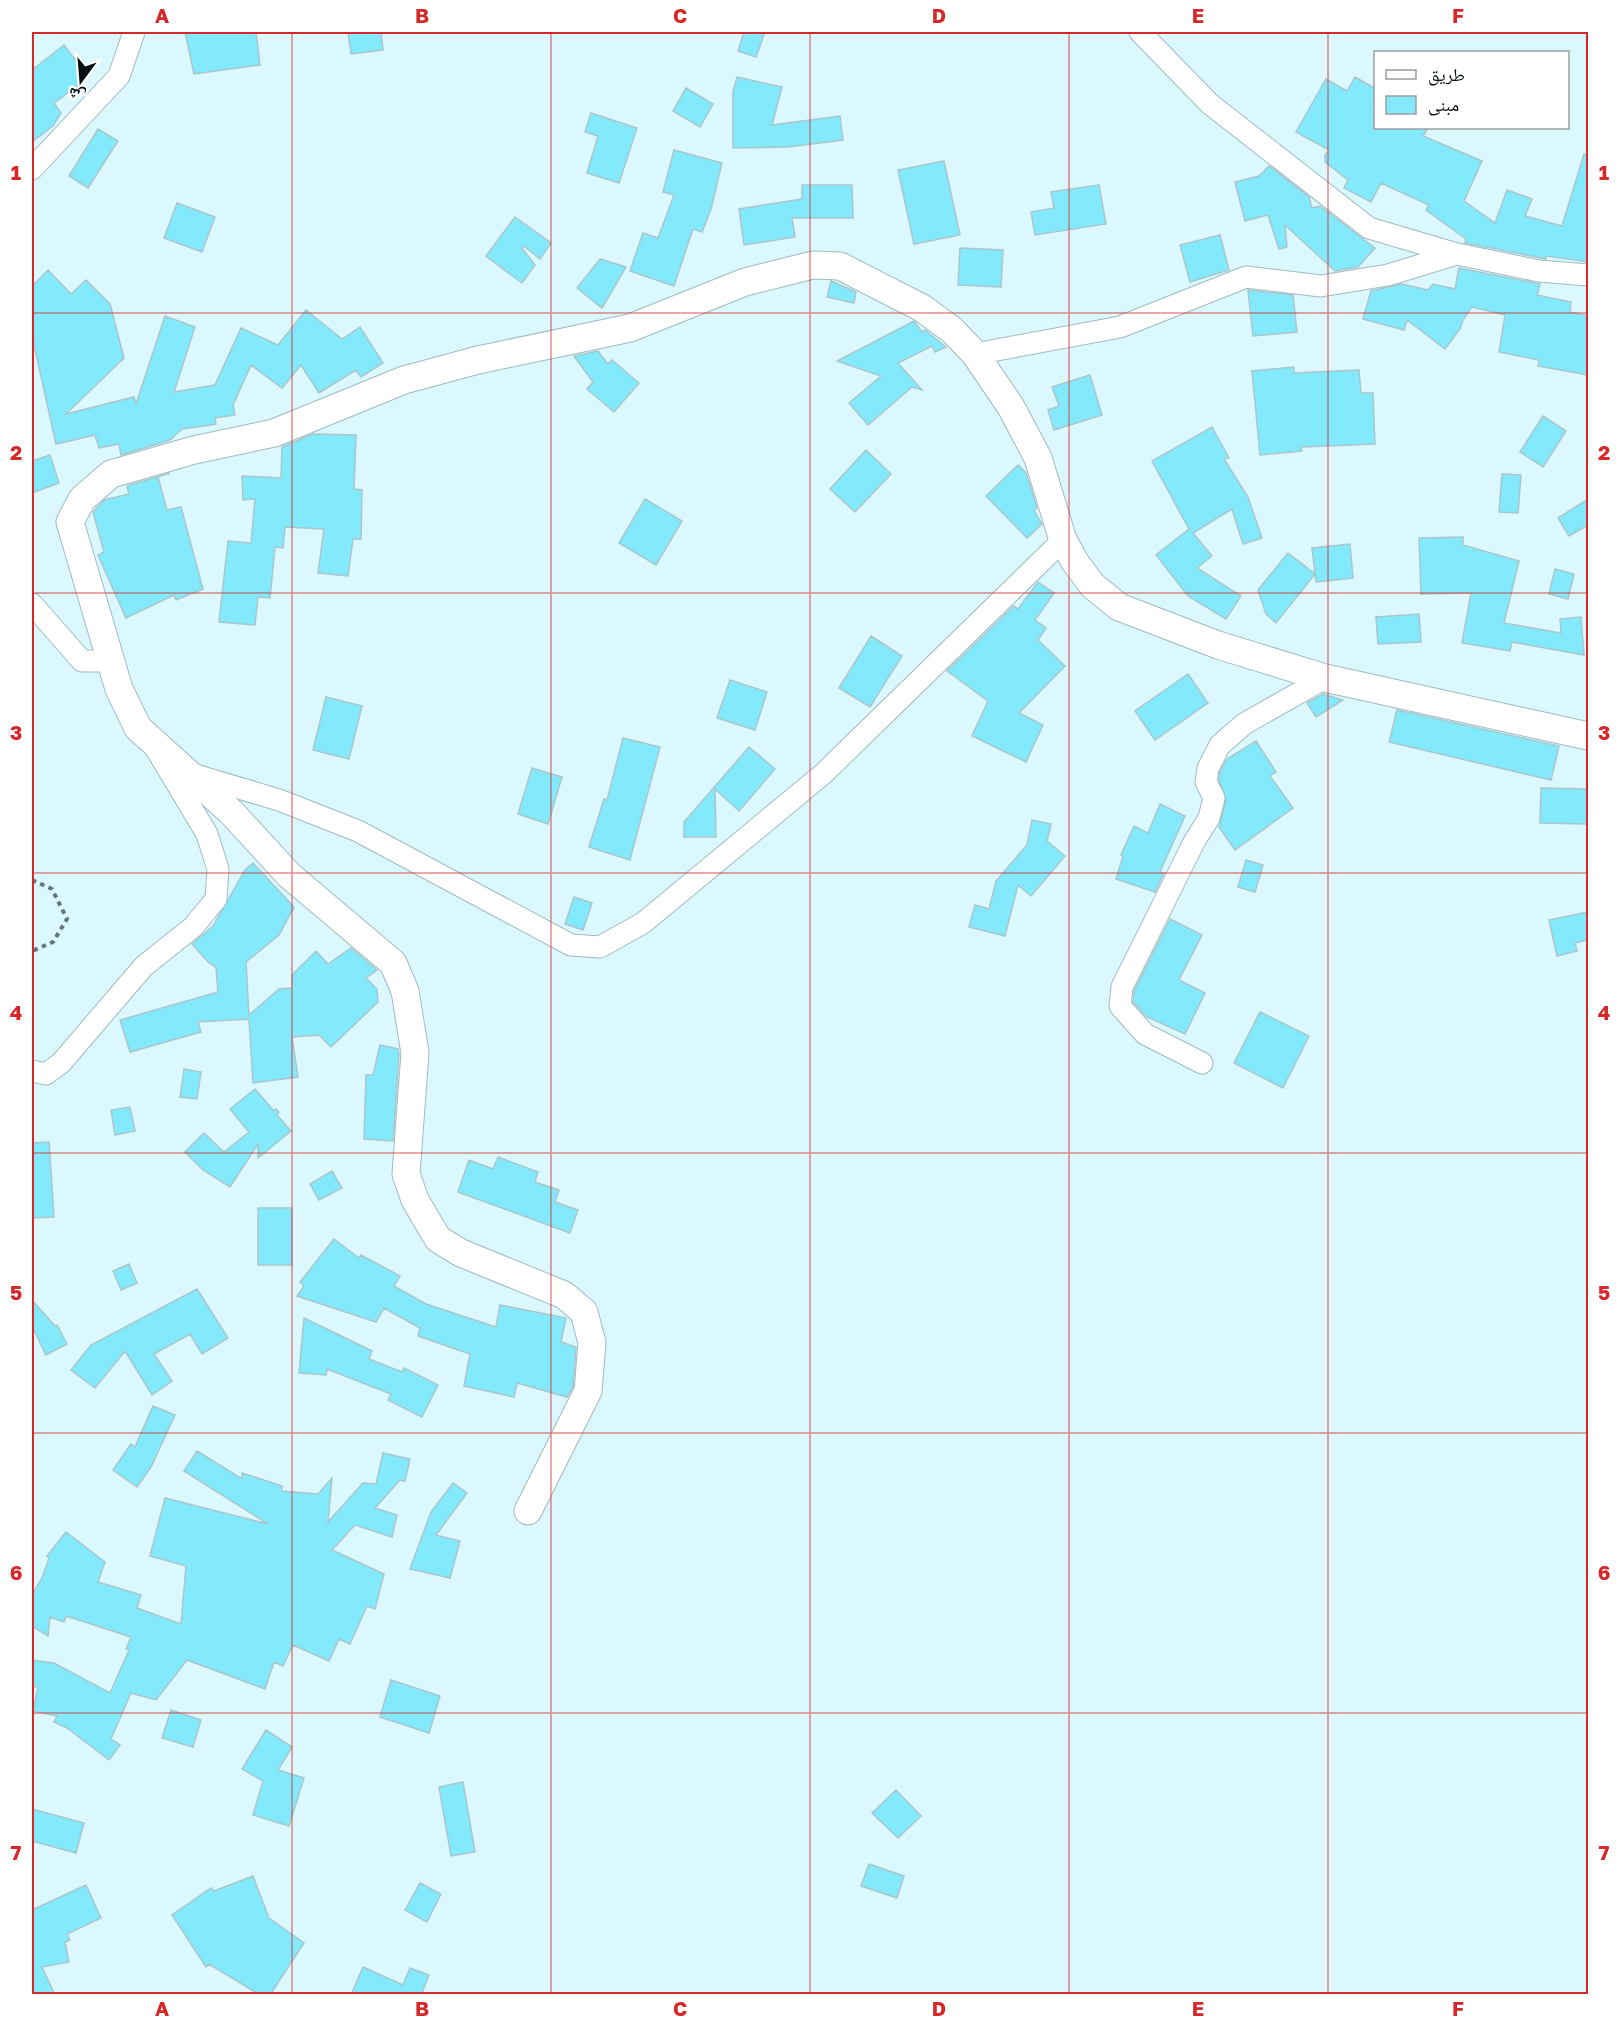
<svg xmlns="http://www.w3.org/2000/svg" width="1620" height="2026" font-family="'Golos Text','Noto Naskh Arabic',sans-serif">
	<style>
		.building { fill: #82eafc; stroke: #a9c6cb; stroke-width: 1.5 }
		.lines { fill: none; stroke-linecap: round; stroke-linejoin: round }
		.minor-casing { stroke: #9fbbc0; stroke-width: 23 }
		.tertiary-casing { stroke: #9fbbc0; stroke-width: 29 }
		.path { stroke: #64777b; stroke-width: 4; stroke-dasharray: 4.5 4.5; stroke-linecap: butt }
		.minor { stroke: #fff; stroke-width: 21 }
		.tertiary { stroke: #fff; stroke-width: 27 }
		.grid { fill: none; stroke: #d62828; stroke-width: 1.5; stroke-opacity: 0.55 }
		.neatline { fill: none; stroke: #d62828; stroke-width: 2 }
		.grid-label { font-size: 20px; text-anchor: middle; font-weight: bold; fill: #d62828 }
	</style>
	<rect width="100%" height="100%" fill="#daf8fe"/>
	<path class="building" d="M185,32h71l4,33 -66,9z
		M348,32h33l2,18 -32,4z
		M744,32h21l-9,25 -18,-6z
		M64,45l22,29 -6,10 -26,19 7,10 -8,13 -21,16v-72z
		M737,77l45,10 -10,38 68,-9 3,24 -55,7 -55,1v-56z
		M1355,77l21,12v39h52l-5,8 59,25 -18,40 31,22 12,-33 25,9 -7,17 37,10 22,-72 4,1v107l-42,-6v3l-5,-1 -76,-15 1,-4 -40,-29 3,-5 -48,-22 -10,19 -27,-14 4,-8 -23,-18v-7l4,-5 -33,-18 30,-53 21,12z
		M686,88l27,16 -13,23 -27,-16z
		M591,113l46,15 -18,55 -32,-10 11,-37 -13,-4z
		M98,129l20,12 -30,47 -19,-12z
		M674,150l48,13 -11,46 -9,23 -9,-3 -19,57 -44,-15 13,-38 15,5 16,-43 -11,-3z
		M944,161l16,74 -46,9 -16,-74z
		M1269,166l40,31 3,11 8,-2 55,42 -17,19 -23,4 -50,-46 2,22 -8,2 -11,-34 -23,6 -10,-39 24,-6z
		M802,185h50l1,33h-61l3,19 -51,8 -5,-36 63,-10z
		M1099,185l7,39 -71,11 -4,-23 23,-4 -3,-16z
		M177,203l38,14 -13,35 -38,-14z
		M515,217l36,26 -11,16 -16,-13 -2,2 13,17 -13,18 -36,-27z
		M1220,235l9,35 -39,12 -10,-37z
		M960,248l43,2 -2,37 -43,-2z
		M600,259l26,8 -24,41 -25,-20z
		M1459,268l81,16 -3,11 34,7 -1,10 18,4v59l-50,-9 1,-6 -40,-8 6,-37 -33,-8 -9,13 -3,9 -15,20 -38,-29 -3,10 -41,-11 8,-28 31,-7 26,6 5,-6 22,5z
		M48,270l23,24 15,-14 24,24 14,54 -58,56 68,-17 2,7 29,-88 30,11 -21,65 41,-7 26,-57 37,17 28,-35 36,29 18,-12 23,36 -22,14 -5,-7 -37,23 -18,-28 -19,23 -31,-23 -18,40 2,10 -20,3 1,6 -34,5 -12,11 -49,15 -2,-11 -20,4 -4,-13 -39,9 -24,-108v-50z
		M831,281l25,11 -2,11 -27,-6z
		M1248,290l45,5 4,37 -44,4z
		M914,321l8,11 3,-2 21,17 -11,5 -3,-6 -34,17 24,27 -10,-3 -44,38 -19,-22 32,-27 -44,-15z
		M598,351l10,13 4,-4 27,23 -25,29 -27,-23 6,-7 -19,-26z
		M1294,367v6l65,-3 2,23h12l2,51 -74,3 1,4 -42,4 -8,-84z
		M1090,375l12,40 -48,15 -6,-20 11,-4 -7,-19z
		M1543,416l23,15 -23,36 -23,-15z
		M1212,427l17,31 -5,1 24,38 14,41 -19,6 -11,-35 -39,24 19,23 -15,12 44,28 -15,23 -38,-23 -32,-41 33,-26 -37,-68z
		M313,434l43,1 -2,54 8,1 -1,49h-8l-5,37 -30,-3 6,-44 -39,-2 -2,21 -8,-1 -5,51 -12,-1 -3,28 -36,-3 9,-81 23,2 4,-44 -12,1 -1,-24 39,2 1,-31z
		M866,450l25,24 -36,38 -25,-23z
		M50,455l9,28 -27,10v-32z
		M1018,465l8,8 11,35 -3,2 8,14 -15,14 -41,-42z
		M170,473l-12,4 9,33 14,-3 22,82 -27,11 -2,-5 -48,23 -28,-63 6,-3 -11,-40 11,-12 25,-6 -2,-8z
		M1502,474l19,1 -3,38 -19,-1z
		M645,499l37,22 -26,44 -37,-22z
		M1588,499v26l-19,11 -11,-18z
		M1463,537v8l56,16 -15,62 57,10 -1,-14 21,-2 3,38 -72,-13 -2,9 -48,-8 9,-50 -50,1 -2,-56z
		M1350,544l3,34 -37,4 -4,-34z
		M1288,553l27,21 -39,49 -10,-9 -8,-24z
		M1555,569l19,5 -6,25 -19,-5z
		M1038,582l16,11 -19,27 11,8 -8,12 27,26 -46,47 24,12 -17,37 -54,-26 16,-35 -41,-30 67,-65 4,3z
		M1419,614l2,28 -43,2 -2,-27z
		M871,636l31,20 -32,51 -31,-19z
		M1188,674l20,29 -53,37 -20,-29z
		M730,680l37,12 -12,38 -38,-12z
		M1323,694l20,6 -27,17 -9,-14z
		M326,697l36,9 -13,53 -36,-9z
		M1397,710l162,36 -8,34 -162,-38z
		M623,738l37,9 -30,113 -41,-13 15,-48 3,1z
		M1256,741l20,31 -6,4 23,32 -58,42 -16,-23 7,-27 -7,-20 1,-8 7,-13z
		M749,747l26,22 -36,42 -24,-22 1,48h-32v-15z
		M532,768l30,9 -14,47 -30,-10z
		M1541,788l47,1v35l-48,-1z
		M1160,804l25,12 -25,56 4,1 -9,19 -39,-13 7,-23 -2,-1 13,-29 14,7z
		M1032,820l19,4 -4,17 18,15 -34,40 -13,-11 -13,51 -36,-9 6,-22 14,4 7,-28 31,-36z
		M1246,860l17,5 -8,27 -17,-5z
		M253,863l41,44 -15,28 -33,27 3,53 30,-26 13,-1v-13l24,-24 12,13 23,-16 26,22 -11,8 11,11 1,13 -47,45 -12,-12 -27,2 6,40 -45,6 -4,-64 -51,3 3,10 -71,20 -10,-32 98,-28 -2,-25 -7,-4 -17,-19 21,-18 32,-56z
		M574,897l18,6 -9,27 -18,-6z
		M1588,912v28l-13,3 2,8 -20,5 -8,-36z
		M1170,919l32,16 -23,45 26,13 -20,41 -38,-17 -14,-15 1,-11z
		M1260,1012l49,24 -26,52 -49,-25z
		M380,1045l18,4 1,5 -6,87 -29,-2 2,-64h7z
		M184,1069l17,3 -4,27 -17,-2z
		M255,1089l19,22 2,-2 3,3 -2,3 14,16 -33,27v-14l-28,43 -27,-17 -18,-18 19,-19 20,19 25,-20 -19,-23z
		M130,1107l5,24 -20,4 -4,-25z
		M49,1142l5,75 -22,1v-75z
		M498,1157l40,15 -3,10 24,8 -4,12 23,8 -8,23 -112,-41 11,-32 24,9z
		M332,1171l10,17 -23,12 -9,-16z
		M258,1208h34v57h-34z
		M334,1239l25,19 2,-3 39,21 -6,10 32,18 70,23 4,-22 66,13 -5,24 15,5 -3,40 -6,10 -50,-14 -3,14 -50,-11 6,-32 -52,-18 2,-8 -36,-20 -8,14 -79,-26 7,-10 -4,-4z
		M129,1264l8,19 -16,7 -8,-19z
		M197,1289l31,49 -26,16 -12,-20 -36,20 18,27 -20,14 -27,-44 -30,37 -24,-18 20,-25z
		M32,1300l23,26 2,-1 10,19 -21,11 -14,-29z
		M304,1318l68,33 -3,8 33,13 2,-4 34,17 -16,32 -34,-17 3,-6 -64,-25 -1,6 -27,-2z
		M153,1406l22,9 -24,52 -14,20 -24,-17 18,-26 4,3z
		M197,1451l45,28v-6l40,13v5l36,3 14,-16 -4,44 35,-39 13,1 7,-31 27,6 -5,22 -5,-1 -25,28 22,7 -5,22 -37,-12 -23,25 52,24 -9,35 -8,-3 -17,38 -11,-5 -10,22 -36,-16 -10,21 -9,-4 -9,27 -78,-29 -31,40 -25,-7 -20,46 9,6 -11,15 -42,-32 -13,-6 3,-6 -24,-5 5,-24 -6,-1v-26l22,3 56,30 19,-43 -3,-1 5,-12 -65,-21 -2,6 -14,-5 -2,19 -16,-10v-31l10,-17 7,-20 -2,-2 19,-24 39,30 -7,20 43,13 -4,13 44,16 5,-58 -36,-10 15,-58 103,26 -84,-53z
		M453,1483l14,10 -31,42 24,6 -10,37 -40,-9 21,-57z
		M391,1680l49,16 -11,37 -49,-16z
		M171,1710l30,10 -8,27 -31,-9z
		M266,1730l26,17 -14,23 26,8 -15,48 -36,-11 10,-34 -21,-12z
		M463,1782l12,70 -24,4 -12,-69z
		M896,1790l25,26 -23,22 -26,-25z
		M32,1809l52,14 -8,30 -44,-12z
		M869,1864l35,12 -7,22 -36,-12z
		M253,1876l16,42 35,25 -34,52h-10l-51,-31 -3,3 -34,-52 39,-27 3,3z
		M420,1883l21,11 -14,28 -22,-12z
		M86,1885l15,33 -34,16 3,6 -5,2 4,20 -27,5 13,28h-23v-85z
		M363,1967l40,18 7,-17 19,7 -7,18 4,2h-75z"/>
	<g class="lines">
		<defs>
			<path id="minor" d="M1140,32l70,72 159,124 88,26 82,17 49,4
				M32,169l87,-93 15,-44
				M975,354l145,-27 126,-50 75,9 67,-11 69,-21
				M32,604l50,57h28
				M192,774l87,26 79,31 213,114 29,2 43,-24 180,-149 240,-234
				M1202,1063l-57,-29 -25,-28 2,-19 72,-145 15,-24 5,-20 -8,-16 2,-14 12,-23 24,-21 81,-46
				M32,1071l14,3 15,-11 83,-97 49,-39 23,-28 2,-30 -11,-35 -51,-85"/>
			<path id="tertiary" d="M528,1511l60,-120 4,-48 -8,-31 -20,-17 -103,-42 -23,-14 -23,-39 -9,-26 9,-121 -10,-62 -12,-28 -104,-88 -58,-63 -93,-84 -19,-39 -49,-167 12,-23 29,-25 83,-24 80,-17 130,-53 74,-20 152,-32 115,-46 68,-17 27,1 82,42 30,22 23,24 36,53 27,51 25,82 12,22 17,23 27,22 99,38 107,33 263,58"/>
		</defs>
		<use href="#minor" class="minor-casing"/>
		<use href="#tertiary" class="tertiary-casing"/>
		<path class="path" d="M32,880l20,9 15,30 -14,23 -21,9"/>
		<use href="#minor" class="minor"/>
		<use href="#tertiary" class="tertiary"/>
	</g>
	<path class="grid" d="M292,32v1962M551,32v1962M810,32v1962M1069,32v1962M1328,32v1962M32,313h1556M32,593h1556M32,873h1556M32,1153h1556M32,1433h1556M32,1713h1556"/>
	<rect width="1620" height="2026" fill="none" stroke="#ffffff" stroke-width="66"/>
	<rect x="1374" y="51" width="195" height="78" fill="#ffffff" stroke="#9b9e9f" stroke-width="1.5"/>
	<rect x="1386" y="70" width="30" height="9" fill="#ffffff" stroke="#9b9e9f" stroke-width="1.5"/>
	<text x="1428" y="81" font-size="18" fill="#040d0f">طريق</text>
	<rect x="1386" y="96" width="30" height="18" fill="#82eafc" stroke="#9b9e9f" stroke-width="1.5"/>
	<text x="1428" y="111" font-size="18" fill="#040d0f">مبنى</text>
	<g transform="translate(81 81) rotate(196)" stroke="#ffffff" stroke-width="4.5" paint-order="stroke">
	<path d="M0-4.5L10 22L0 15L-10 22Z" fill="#040d0f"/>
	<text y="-9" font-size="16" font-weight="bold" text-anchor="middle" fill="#040d0f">ش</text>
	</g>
	<rect x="33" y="33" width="1554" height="1960" class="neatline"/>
	<g class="grid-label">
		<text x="162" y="23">A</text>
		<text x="422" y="23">B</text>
		<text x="680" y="23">C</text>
		<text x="939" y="23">D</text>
		<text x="1198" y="23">E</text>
		<text x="1458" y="23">F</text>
		<text x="16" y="180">1</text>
		<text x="1604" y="180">1</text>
		<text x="16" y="460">2</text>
		<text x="1604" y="460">2</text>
		<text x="16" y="740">3</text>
		<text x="1604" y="740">3</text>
		<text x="16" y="1020">4</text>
		<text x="1604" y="1020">4</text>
		<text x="16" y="1300">5</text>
		<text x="1604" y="1300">5</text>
		<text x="16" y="1580">6</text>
		<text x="1604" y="1580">6</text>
		<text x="16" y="1860">7</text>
		<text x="1604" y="1860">7</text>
		<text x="162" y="2016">A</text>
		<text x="422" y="2016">B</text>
		<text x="680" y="2016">C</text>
		<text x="939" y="2016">D</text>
		<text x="1198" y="2016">E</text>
		<text x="1458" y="2016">F</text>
	</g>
</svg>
